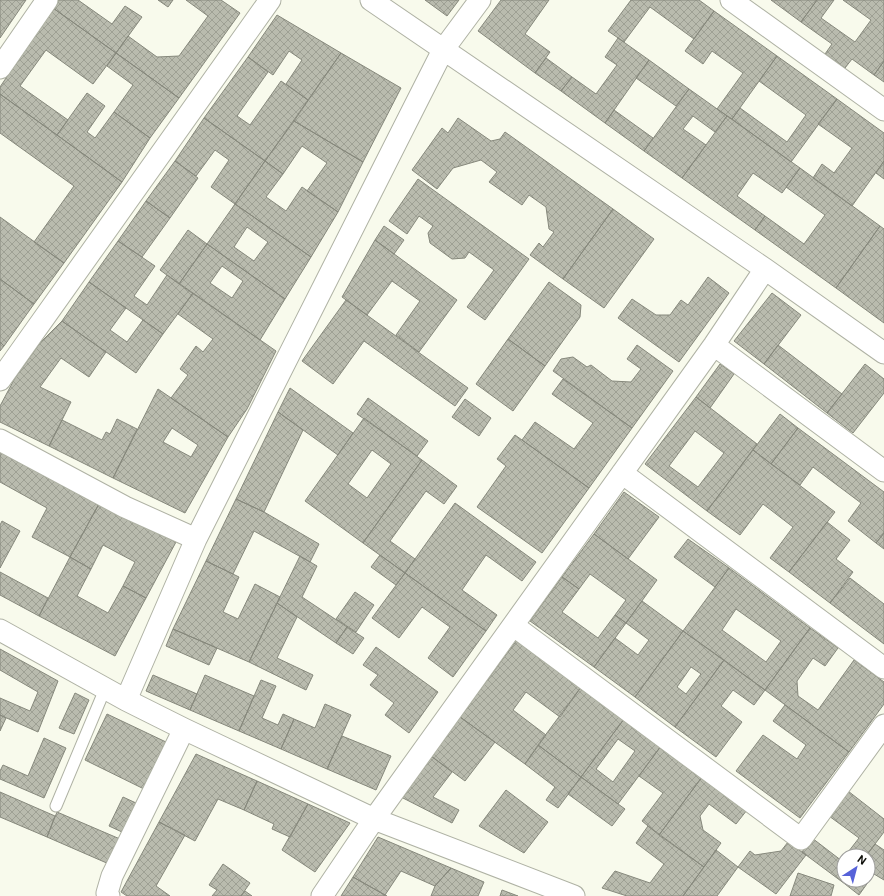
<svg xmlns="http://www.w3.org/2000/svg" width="884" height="896" font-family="Roboto,sans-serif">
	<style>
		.building { fill: url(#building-cross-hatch); stroke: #86887c; fill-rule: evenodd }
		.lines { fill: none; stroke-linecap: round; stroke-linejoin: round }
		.lane-casing { stroke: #afb2a4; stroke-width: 13 }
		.street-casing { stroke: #afb2a4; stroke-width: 23 }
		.lane { stroke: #fff; stroke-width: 11 }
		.street { stroke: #fff; stroke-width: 21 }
	</style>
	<defs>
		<pattern id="building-cross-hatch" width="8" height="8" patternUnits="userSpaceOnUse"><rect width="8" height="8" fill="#b9bbae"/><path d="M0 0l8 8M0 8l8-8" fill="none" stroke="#9ea094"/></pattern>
	</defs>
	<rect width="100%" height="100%" fill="#f8faec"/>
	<path class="building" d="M0,0h26l-26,38z
		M59,0h19l34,24 13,-18 17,11 -26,36 -63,-45z
		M158,0h15l-5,7z
		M186,0h35l19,13 -61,85 -63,-45 12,-17 29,21 22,-1 29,-40z
		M425,0h34l-12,16z
		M501,0h48l-24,34 25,18 -15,21 -57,-42z
		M631,0h68l15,11 -20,28 -44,-32 -26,35 -16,-11z
		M771,0h46l-16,22z
		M817,0h17l-13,18 34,24 16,-22 -28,-20h41v61l-10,14 -22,-16 -7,9 -20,-14 7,-10 -31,-22z
		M53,8l63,45 -23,31 -47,-34 -26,36 48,34 -11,15 -57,-41v-7z
		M714,11l63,45 -45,63 -15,-10 26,-36 -31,-22 -9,13 -18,-13z
		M277,15l64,38 -33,47 -22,-16 16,-24 -13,-9 -16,24 -25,-18z
		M618,38l31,22 -44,63 -44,-32 11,-14 24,17 21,-29 -12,-8z
		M116,53l63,45 -29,40 -36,-26 19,-27 -26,-19z
		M341,53l60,35 -38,74 -69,-41z
		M777,56l60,43 -46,63 -59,-43 8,-11 47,34 19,-27 -47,-34z
		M248,57l20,15 -31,44 13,9 31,-44 27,19 -43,61 -61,-43z
		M546,58l26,19 -11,14 -26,-18z
		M649,60l40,29 -13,17 -40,-28z
		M884,61v21l-10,-7z
		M689,89l38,27 -12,16 -22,-16 -10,13 23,16 -24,33 -38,-27z
		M87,93l18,13 -18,26 8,6 19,-26 36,26 -28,44 -65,-47z
		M0,94l122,88 -58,81 -30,-21 40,-56 -74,-53z
		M837,99l47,34v28l-32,45 -39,-28 9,-14 12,9 18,-25 -34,-24z
		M614,110l39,28 -9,13 -39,-28z
		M727,116l73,52 -18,25 -29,-20 -16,23 28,20 -10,14 -73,-52z
		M204,118l61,43 -30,43 -24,-17 18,-27 -14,-10 -19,26 -21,-15z
		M458,118l33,23 9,-2 5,-7 108,77 -50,70 -33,-24 9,-12 4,4 11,-15 -5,-3 -3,-22 -17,-12 -7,10 -33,-23 8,-10 -16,-12 -28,8 -16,21 -25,-19 30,-42 6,5z
		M294,121l69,41 -25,50 -31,-21 20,-28 -25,-17 -19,28 -18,-13z
		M175,161l23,17 -28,40 -24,-17z
		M265,161l18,13 -17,23 20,14 16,-24 36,25 -27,45 -76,-53z
		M884,161v18l-8,-6z
		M800,168l80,58 -44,62 -81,-58 10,-14 39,28 21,-29 -39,-28z
		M418,179l111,80 -44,61 -18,-13 27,-37 -25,-18 -4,6 -13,1 -22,-16 -2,-10 5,-7 -14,-10 -12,18 -18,-13z
		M146,201l24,17 -28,39 -24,-16z
		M235,204l76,53 -26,42 -78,-55zM247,227l21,15 -14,19 -20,-14z
		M613,209l41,30 -50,69 -41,-29z
		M0,217l64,46 -30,41 -34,-25z
		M384,226l20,14 -10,14 -19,-14z
		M880,226l4,3v94l-48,-35z
		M188,230l19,14 -28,40 -19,-14z
		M375,240l82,60 -38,52 -23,-17 24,-34 -28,-20 -25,34 -25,-18z
		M118,241l37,25 -21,30 13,9 20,-30 26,18 -30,41 -74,-52z
		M207,244l78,55 -25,41 -81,-56zM222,266l21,15 -11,17 -22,-15z
		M708,277l21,16 -50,69 -61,-44 14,-19 24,16h14l11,-15 7,5z
		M0,279l34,25 -30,42 -4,-4v-45l1,-2 -1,-1z
		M89,282l37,26 -16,22 17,12 16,-22 20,14 -27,39 -74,-52z
		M549,282l32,23 -1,12 -35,49 -37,-27z
		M193,293l83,58 -29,58 -19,28 -57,-39 17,-23 -8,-6 16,-23 7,6 10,-13 -35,-25z
		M772,293l29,22 -37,49 -30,-23z
		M346,300l122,88 -13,18 -91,-65 -31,43 -31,-23z
		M62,321l44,31 -17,25 -28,-19 -21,29 31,15 -22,44 -49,-24v-16l15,-28 25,-35z
		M508,339l37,27 -32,45 -37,-27z
		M0,342l4,4 -4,5z
		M637,345l36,26 -41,57 -79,-57 8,-12 12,-2 14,10 4,-2 21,16 19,1 10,-13 -14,-10z
		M778,345l64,49 -15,19 -63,-49z
		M720,364l14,10 -24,34 -14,-11z
		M865,364l19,15v14l-31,40 -26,-20z
		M563,379l69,49 -43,60 -67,-48 13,-18 39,27 19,-26 -41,-29z
		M290,388l63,45 -15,22 -60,-43z
		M158,389l70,48 -43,76 -72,-35zM172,428l26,17 -7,12 -28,-15z
		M696,397l61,47 -50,67 -62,-47zM695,431l29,22 -26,34 -29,-21z
		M368,398l60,43 -11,15 -60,-42z
		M465,399l26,19 -12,18 -27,-19z
		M278,412l25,18 -39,82 -28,-13z
		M780,414l18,14 -27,36 -18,-14z
		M364,418l58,42 -59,83 -58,-42zM372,450l19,14 -24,34 -19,-14z
		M117,419l20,10 -24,49 -64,-32 13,-26 40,20 4,-8 4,2z
		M798,428l86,64v41l-8,10 -28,-22 13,-18 -48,-36 -13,18 -29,-21z
		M515,435l74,53 -47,65 -65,-46 29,-41 -9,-7z
		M0,448l100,54 -30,55 -38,-20 15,-29 -47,-26z
		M753,450l82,62 -46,60 -19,-14 23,-31 -30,-23 -23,31 -33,-24z
		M422,460l35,26 -13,18 -18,-13 -36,50 25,18 -10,14 -42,-30z
		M624,492l35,25 -31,42 -34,-25z
		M236,499l28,13 55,32 -9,18 -56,-31 -21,43 -27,-13z
		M100,502l76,40 -30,56 -23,-12 12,-24 -32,-17 -12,24 -21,-12z
		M455,503l81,59 -14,19 -36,-26 -24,35 35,25 -11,16 -81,-58z
		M2,521l18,10 -20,37v-43z
		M827,522l23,18 -14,19 17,13 -23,31 -41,-31z
		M884,533v16l-8,-6z
		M594,534l63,46 -31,43 -11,-8 11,-15 -36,-26 -11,15 -17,-12z
		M688,539l41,29 -14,19 -41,-30z
		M380,555l25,18 -9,12 -25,-18z
		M300,556l17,10 -15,31 45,30 -11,16 -59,-40z
		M70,557l21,12 -14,27 31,17 15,-27 23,12 -31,58 -76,-40z
		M206,561l33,16 -16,35 15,7 17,-35 25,13 -31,65 -76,-33z
		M729,568l81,60 -45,62 -82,-59zM736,609l45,32 -15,21 -44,-32z
		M0,572l48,26 -9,18 -39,-21z
		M405,573l81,58 -33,46 -25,-19 22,-31 -28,-20 -23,31 -27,-20z
		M562,577l17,12 -17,23 36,26 17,-23 11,8 -32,44 -64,-46z
		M850,578l34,26v40l-54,-41z
		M355,592l19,13 -18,27 -20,-13z
		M642,601l41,30 -48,66 -41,-30 21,-29 23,17 11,-15 -23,-17z
		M277,603l20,14 -20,41 36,17 -7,15 -57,-28z
		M347,627l17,11 -11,16 -17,-11z
		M810,628l28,20 -13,18 -12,-8 -16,23 1,15 20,14 36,-50 30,22v22l-35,48 -84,-62z
		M173,629l44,19 -8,17 -43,-19z
		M683,631l41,29 -49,67 -40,-30zM691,667l10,7 -15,20 -9,-7z
		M517,640l64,47 -21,30 -34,-25 -13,18 33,25 -21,29 -65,-47z
		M376,647l62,45 -29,41 -24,-18 9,-12 -24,-18 8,-10 -15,-10z
		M0,649l58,32 -20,51 -38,-17v-17l30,13 8,-19 -38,-22z
		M724,660l41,30 -11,15 -21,-15 -12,16 21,16 -26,35 -41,-30z
		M153,675l44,19 -7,16 -44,-19z
		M205,675l49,21 -15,35 -49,-21z
		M261,680l15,6 -14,32 16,7 5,-11 11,5 -13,30 -42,-18z
		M581,687l43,32 -43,58 -43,-32z
		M75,693l14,7 -15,34 -15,-6z
		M325,704l26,11 -24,54 -46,-20 13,-30 21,9z
		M785,705l64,47 -49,66 -64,-47 27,-36 34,24 9,-14 -33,-24z
		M107,714l59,28 -22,47 -59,-29z
		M0,715l6,3 -6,13z
		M460,717l35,25 -30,39 -34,-25z
		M624,719l37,27 -43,58 -37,-27zM618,739l17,12 -22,31 -17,-13z
		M342,736l49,20 -15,34 -49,-21z
		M44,738l22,10 -22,50 -44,-19v-8l3,-6 25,11z
		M538,745l43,32 -23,31 -12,-8 9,-13 -30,-23z
		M661,746l41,31 -43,58 -17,-14 21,-28 -24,-17z
		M196,754l61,27 -13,29 -26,-11 -23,42 -36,-19z
		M431,756l21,16 -19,25 26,13 -7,13 -51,-26z
		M581,777l44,32 -13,17 -44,-32z
		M702,777l45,33 -11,14 -27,-20 -9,12 3,14 18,13 -17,24 -45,-32z
		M257,781l51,23 -18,33 -18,-8 2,-5 -30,-14z
		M506,790l42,32 -24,31 -45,-27z
		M848,791l36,28v13l-18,24h-21l14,-18 -30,-22z
		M0,792l55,24 -8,21 -47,-20z
		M123,797l13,6 -14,29 -13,-6z
		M308,804l42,19 -35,49 -33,-22z
		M57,812l63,27 -11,25 -62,-27z
		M159,822l26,13 -29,51 14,10h-43l-6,-4z
		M648,826l56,41 -21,29h-56l-25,-8 13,-17 35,12 14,-19 -28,-21z
		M378,837l73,31 -16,18 -34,-15 -16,24 -32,-18z
		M812,838l30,23 2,-3v22h4l-3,4 -43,-32z
		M788,842l18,13 -30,39 -38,-27 12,-16 5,4 26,-4z
		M875,844l9,6v30l-10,-6 -15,21 -14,-11 3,-4h20v-24h-2z
		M716,850l22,17 -21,29h-34z
		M223,864l27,19 -9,13h-29l5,-6 -8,-5z
		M451,868l33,14 -6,14h-47l4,-10z
		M798,873l36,12 -3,11h-41z
		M353,877l32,18 2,1h-46z
		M502,890l16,6h-18z
		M245,891l7,5h-11z"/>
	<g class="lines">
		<defs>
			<path id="lane" d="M56,806l49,-117"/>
			<path id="street" d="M371,0l394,269 119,84
				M731,0l153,110
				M0,68l47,-68
				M714,345l170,126
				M0,380l270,-380
				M0,440l125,67 71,32
				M622,473l262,195
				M514,626l287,213 83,-114
				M0,630l126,70 58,29 190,90 200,77
				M126,700l70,-161 202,-400 45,-89 37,-50
				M109,896l-2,-3 5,-17 72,-147
				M322,896l52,-77 340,-474 51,-76"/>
		</defs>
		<use href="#lane" class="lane-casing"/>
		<use href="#street" class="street-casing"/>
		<use href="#lane" class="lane"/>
		<use href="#street" class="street"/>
	</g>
	<g transform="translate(856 868) rotate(36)"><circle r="19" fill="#ffffff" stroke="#9f9f9d"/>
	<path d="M0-3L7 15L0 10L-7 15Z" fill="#5662d9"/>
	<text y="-6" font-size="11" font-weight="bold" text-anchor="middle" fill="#0f100b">N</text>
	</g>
</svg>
